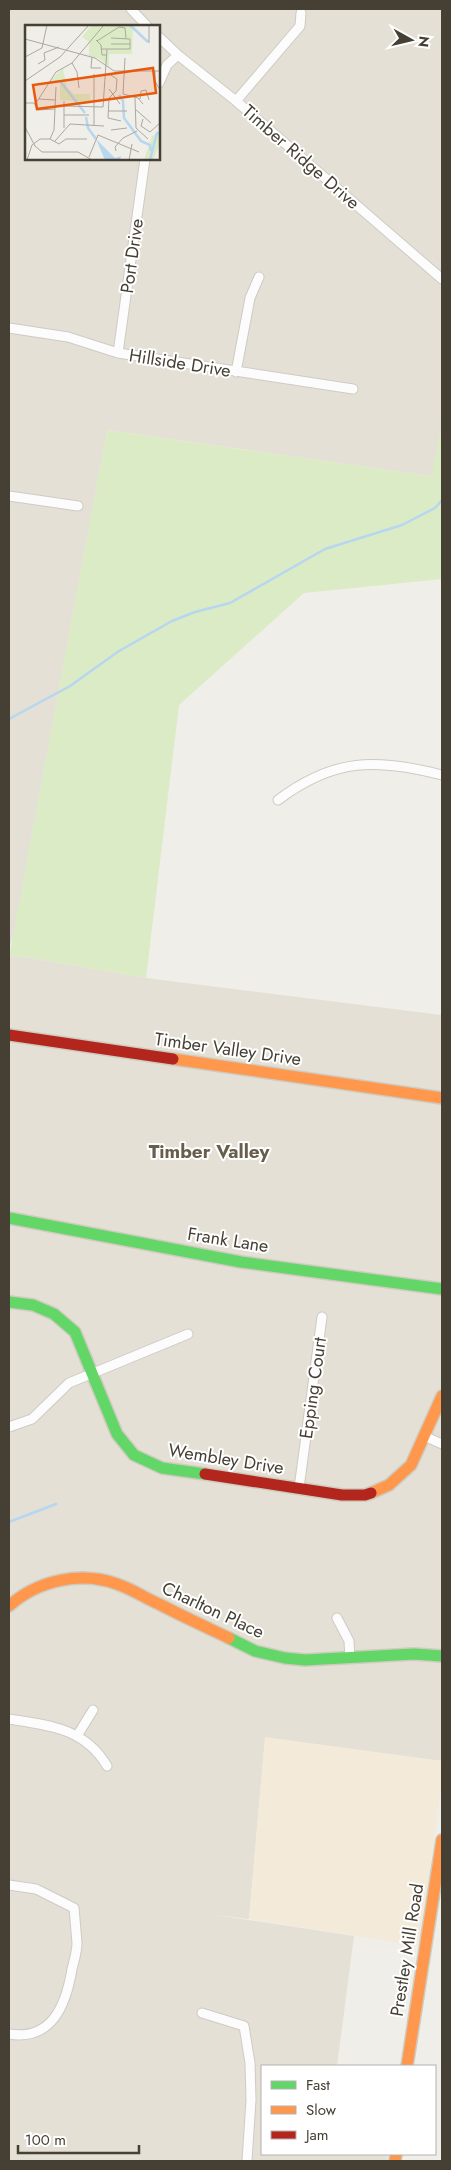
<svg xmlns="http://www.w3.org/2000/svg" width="451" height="2170" font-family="Jost,sans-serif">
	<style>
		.residential { fill: #e4e0d5; fill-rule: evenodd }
		.commercial { fill: #f3eada }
		.green { fill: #dbebc6 }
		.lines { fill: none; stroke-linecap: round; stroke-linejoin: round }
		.stream { stroke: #b7d6ef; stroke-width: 2.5 }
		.street-casing { stroke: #cecbc5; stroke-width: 11 }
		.fast-casing { stroke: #cfcbbf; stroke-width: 14 }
		.slow-casing { stroke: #cfcbbf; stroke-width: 14 }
		.jam-casing { stroke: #cfcbbf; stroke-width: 14 }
		.street { stroke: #fdfcfc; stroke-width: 9 }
		.fast { stroke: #63d668; stroke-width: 11 }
		.slow { stroke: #ff974d; stroke-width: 11 }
		.jam { stroke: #b3261e; stroke-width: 11 }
		.labels { text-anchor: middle; stroke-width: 4; stroke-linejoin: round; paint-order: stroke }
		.street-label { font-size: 18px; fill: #453f34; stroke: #fff }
		.neighbourhood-label { font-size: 19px; font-weight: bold; fill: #685e4b; stroke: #fff }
		.inset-river { fill: none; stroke: #b7d6ef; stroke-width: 2.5 }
		.inset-road { fill: none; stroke: #aca8a0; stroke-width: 1 }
		.view { fill: #e8590c; fill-opacity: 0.15; stroke: #e8590c; stroke-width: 2.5 }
		.inset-edge { fill: none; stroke: #453f34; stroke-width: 2.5 }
	</style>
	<rect width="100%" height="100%" fill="#f0eee8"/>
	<path class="residential" d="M9,9h433v416l-10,51 -325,-46 -92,497 -6,23zM26,26h133v133h-133z
		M20,956l126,22 296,37v746l-177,-23 -16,181 -40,-5 145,22 -17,130h-75v88h126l-1,7h-378v-1204z"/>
	<path class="commercial" d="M265,1737l177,24v19l-22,166 -171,-27z"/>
	<path class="green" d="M442,425v154l-138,14 -125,112 -33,273 -126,-22 -11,1 98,-527 324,46z"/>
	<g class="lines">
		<path class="stream" d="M9,719l61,-33 49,-35 53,-30 23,-9 35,-9 95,-54 77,-24 33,-17 7,-8
			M9,1522l47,-18"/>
		<defs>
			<path id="street" d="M131,9l16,17
				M159,37l19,18 58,46 206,178
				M159,83l8,-18 11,-10
				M236,101l64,-75 1,-13
				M9,328l59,9 50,16 235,36
				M118,353l27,-194
				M236,372l14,-74 9,-21
				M9,496l69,10
				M278,800c56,-42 98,-42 164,-25
				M9,1427l23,-8 37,-36 119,-49
				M424,1436l18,8
				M299,1488l23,-171
				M337,1618l12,23 1,17
				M9,1719c39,6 76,9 98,47
				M77,1736l16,-26
				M9,1885l27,4 38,19c1,12 2,23 3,35 0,9 -3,18 -5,26 -6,36 -20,72 -63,65
				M202,2013l42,13 6,37 1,37 -4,61"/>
			<path id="fast" d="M9,1218l232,44 201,27
				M9,1302l24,3 21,9 21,18 42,102 17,21 28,13 43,6
				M229,1638l26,13 30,7 20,2 109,-6 28,2"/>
			<path id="slow" d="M173,1059l269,39
				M371,1493l18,-8 22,-20 31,-69
				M9,1606c29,-26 72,-35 108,-22 15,5 28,14 42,20 23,12 47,23 70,34
				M407,2066l35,-226
				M395,2161l1,-7"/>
			<path id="jam" d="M9,1035l164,24
				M205,1474l137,21h23l6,-2"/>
		</defs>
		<use href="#street" class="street-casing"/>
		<use href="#fast" class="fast-casing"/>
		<use href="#slow" class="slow-casing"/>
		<use href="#jam" class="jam-casing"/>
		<use href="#street" class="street"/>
		<use href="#fast" class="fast"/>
		<use href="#slow" class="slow"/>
		<use href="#jam" class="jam"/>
	</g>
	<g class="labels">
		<g class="street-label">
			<text transform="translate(301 157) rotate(41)" y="6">Timber Ridge Drive</text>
			<text transform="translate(132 256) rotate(-82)" y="6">Port Drive</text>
			<text transform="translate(180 363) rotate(9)" y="6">Hillside Drive</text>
			<text transform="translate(228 1049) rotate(8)" y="6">Timber Valley Drive</text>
			<text transform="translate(228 1240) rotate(9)" y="6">Frank Lane</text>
			<text transform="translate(313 1388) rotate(-82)" y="6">Epping Court</text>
			<text transform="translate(226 1459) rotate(9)" y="6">Wembley Drive</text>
			<text transform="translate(213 1610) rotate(25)" y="6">Charlton Place</text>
			<text transform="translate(407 1950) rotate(-81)" y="6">Prestley Mill Road</text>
		</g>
		<g class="neighbourhood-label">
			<text x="209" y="1158">Timber Valley</text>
		</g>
	</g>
	<g transform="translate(25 25)">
		<rect width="135" height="135" fill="#f0eee8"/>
		<path d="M67,0h41l-1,29h-23v13l-9,-8 -11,-3v-14l-7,-5zM38,43l4,20 7,6h16v8l-30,-2v-18l-10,-1zM135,106v12l-7,17h-9l8,-24z" fill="#dbebc6"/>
		<path d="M71,114l19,19 6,-2 -1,4h-15z" fill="#b7d6ef"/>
		<path class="inset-river" d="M105,0l18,17M35,56l25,32M94,70l4,6 1,17 17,23 9,4 1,6M61,92l2,11 8,11M125,135l7,-27h3"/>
		<path class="inset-road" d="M124,0v18M0,14l70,19 19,13h46M71,15l5,5 1,10h5M72,16l22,-14 6,1 1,10M86,19h19M76,24h29v-10l-19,-1M0,32l17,-9 5,-23M67,32l-1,11h10M100,33l-2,36 15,4 5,6M47,38l5,9 2,16M13,39l7,-4 -1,-7 15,-6M130,46v10l5,9M69,49v51M84,49l8,5 -1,12 -7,7 -1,20 13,3M0,56l35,-24 29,-32M84,64l11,15M110,73l1,30 12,11M14,74l16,1M115,74l1,-8 5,-1 3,10M0,78h11l20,-31 16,-9 32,-38M9,78l4,7 17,-1M39,81l39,1 4,-58M110,84l16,14M83,86h19M39,90h25M118,94l-2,7 9,6 10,-9M0,102l10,19 7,6h36l14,8M39,103v-27M86,105l16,-2M25,114l4,-9 2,-43M30,116l15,-17 34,2M91,126l-1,-4 8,-9 14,-7M64,132l9,-22 41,17M2,135l5,-15 8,-6h10l9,5 7,-5h21M104,135l3,-16"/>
		<path class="view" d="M128,43l3,25 -119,16 -4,-24z"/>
		<rect width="135" height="135" class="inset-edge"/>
	</g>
	<rect width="451" height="2170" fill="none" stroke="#453f34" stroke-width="20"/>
	<rect x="261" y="2065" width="175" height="90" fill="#ffffff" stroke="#b5b2ae"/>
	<rect x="271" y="2081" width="25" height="8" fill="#63d668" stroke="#b5b2ae"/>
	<text x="306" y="2090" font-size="15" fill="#453f34">Fast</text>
	<rect x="271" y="2106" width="25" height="8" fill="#ff974d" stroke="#b5b2ae"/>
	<text x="306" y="2115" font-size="15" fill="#453f34">Slow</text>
	<rect x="271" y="2131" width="25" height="8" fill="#b3261e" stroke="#b5b2ae"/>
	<text x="306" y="2140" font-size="15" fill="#453f34">Jam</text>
	<g transform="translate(411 40) rotate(98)" stroke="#ffffff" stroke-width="4" paint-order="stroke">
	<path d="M0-4L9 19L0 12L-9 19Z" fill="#453f34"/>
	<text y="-8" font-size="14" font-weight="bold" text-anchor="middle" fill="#453f34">N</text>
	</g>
	<path d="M18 2145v8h121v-8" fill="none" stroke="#453f34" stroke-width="2.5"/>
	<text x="25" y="2145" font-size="15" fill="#453f34" stroke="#ffffff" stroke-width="4" paint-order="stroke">100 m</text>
</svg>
